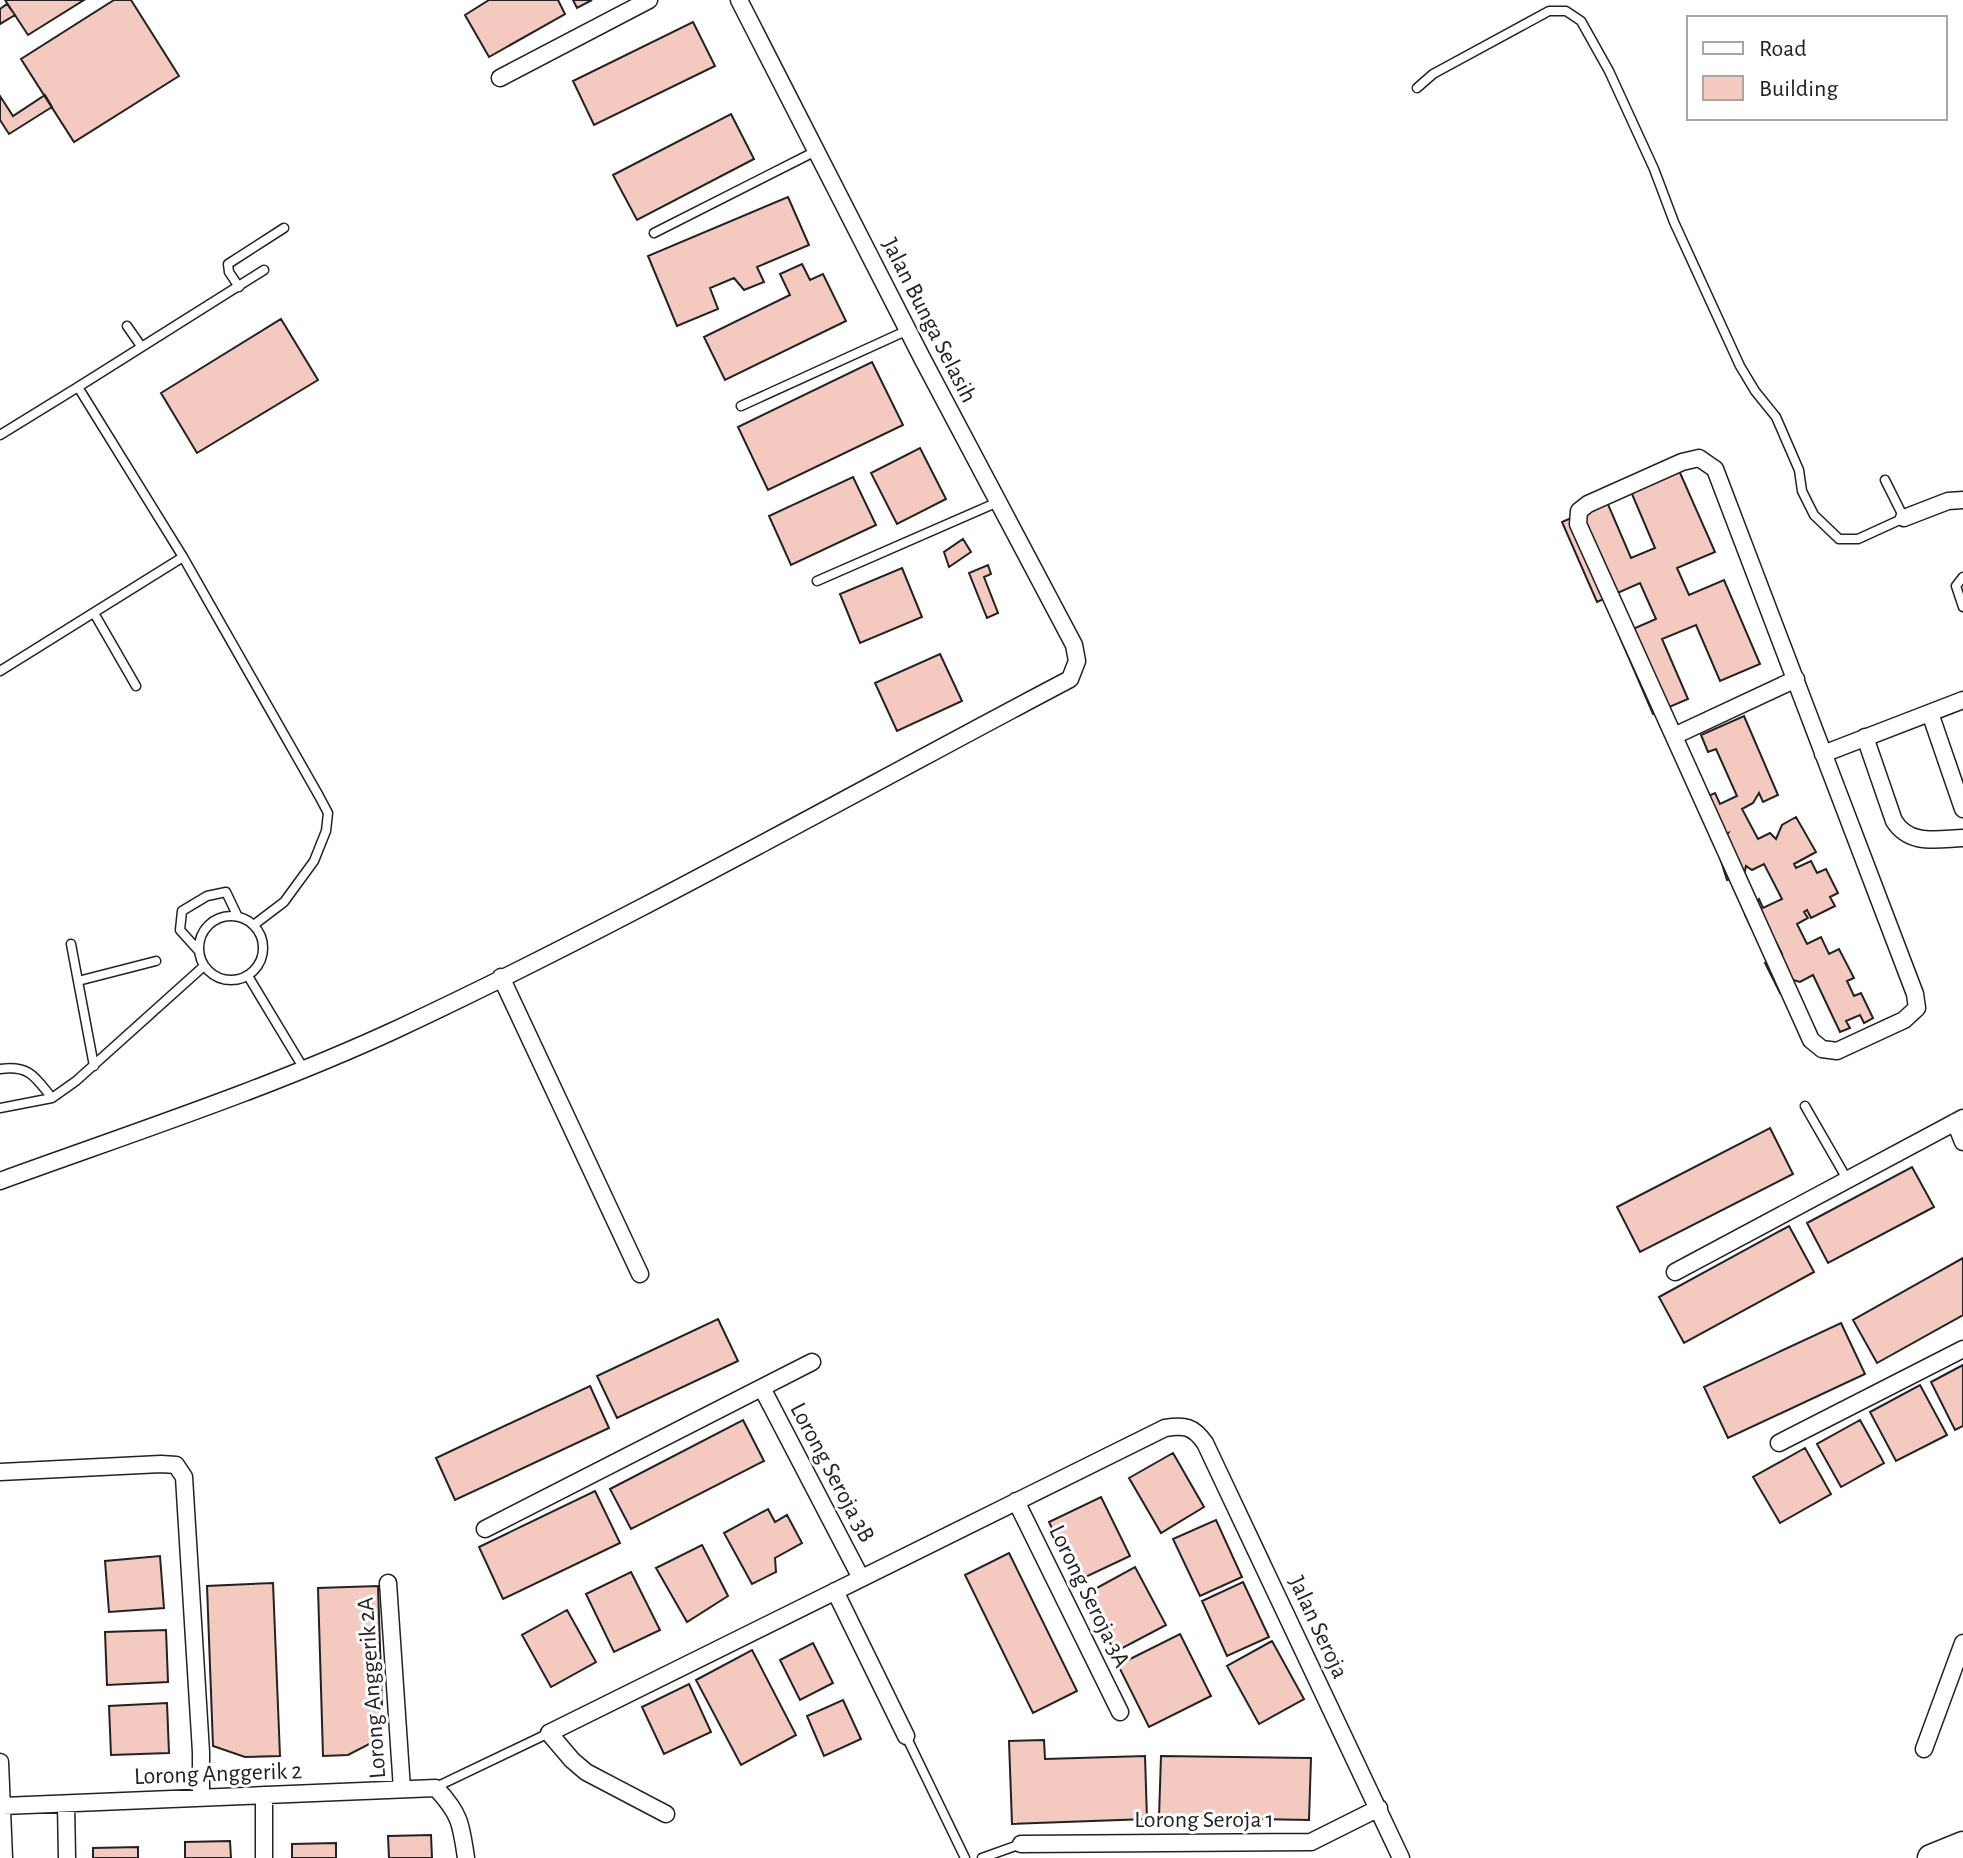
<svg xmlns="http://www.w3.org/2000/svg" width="1963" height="1858" font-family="'Alegreya Sans',sans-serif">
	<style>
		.building { fill: #f3c9c0; stroke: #222; stroke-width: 2 }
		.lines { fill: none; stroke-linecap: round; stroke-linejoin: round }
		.lane-casing { stroke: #222; stroke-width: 11 }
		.street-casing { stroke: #222; stroke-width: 19 }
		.primary-casing { stroke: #222; stroke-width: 29 }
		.lane { stroke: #fff; stroke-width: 8 }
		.street { stroke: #fff; stroke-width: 16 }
		.primary { stroke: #fff; stroke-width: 26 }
		.labels { text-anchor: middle; stroke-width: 6; stroke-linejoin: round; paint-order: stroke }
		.street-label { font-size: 24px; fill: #222; stroke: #fff }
	</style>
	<rect width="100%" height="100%" fill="#fff"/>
	<path class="building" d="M5,0h79l-56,35z
		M114,0h17l48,76 -105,66 -53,-83z
		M489,0h69l7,14 -76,43 -24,-42z
		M573,0h19l-15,8z
		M7,4l8,11 -15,9v-15z
		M693,22l22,44 -121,59 -21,-44z
		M45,95l7,12 -43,27 -9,-14v-24l13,20z
		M731,114l23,45 -117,61 -24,-45z
		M788,197l21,48 -52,22 7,15 -20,8 -10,-12 -24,10 8,21 -41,17 -29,-70z
		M802,264l8,16 13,-6 23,47 -121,59 -21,-43 86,-42 -10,-21z
		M281,319l37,61 -121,73 -36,-60z
		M872,362l31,63 -135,65 -30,-63z
		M920,448l26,51 -49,25 -26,-51z
		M1677,466l38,86 -38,16 12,27 35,-15 36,84 -40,17 -24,-56 -34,14 26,60 -35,15 -34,-79 37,-16 -16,-36 -43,19 -35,-80 45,-20 24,56 24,-10 -26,-61z
		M853,477l23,48 -85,40 -22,-49z
		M963,539l8,13 -22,15 -5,-15z
		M988,565l3,9 -7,3 14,36 -11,5 -18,-45z
		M902,568l20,49 -62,26 -20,-49z
		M940,654l22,47 -65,30 -22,-48z
		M1744,716l34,79 -15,7 -4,-9 -6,10 -11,6 16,30 12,-6 6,6 6,-14 14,-8 20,35 -22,12 2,4 15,-7 6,12 9,-4 12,24 -8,4 5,9 -24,12 -4,-8 -3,2 4,6 -11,6 10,20 14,-7 8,17 10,-5 15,29 -7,3 7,15 7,-3 12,25 -9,5 -4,-8 -14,6 4,7 -10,4 -27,-57 -13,7 -10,-3 3,7 -13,7 -15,-30 17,-9 -6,-12 -14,7 -17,-34 14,-16 4,9 19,-9 -18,-35 -12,6 -6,-4 -2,9 -17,5 -10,-32 11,-15 -14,6 -17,-38 18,-8 5,11 17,-8 -21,-47 -8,3 -7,-17z
		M1770,1128l23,46 -153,78 -23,-45z
		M1912,1167l22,40 -106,56 -21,-40z
		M1789,1226l25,46 -130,71 -25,-46z
		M1963,1258v57l-86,48 -24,-43z
		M718,1319l20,42 -121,57 -20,-42z
		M1841,1323l24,51 -137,64 -24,-51z
		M1963,1365v61l-8,4 -24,-48z
		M1920,1385l27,50 -51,26 -26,-49z
		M590,1386l19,42 -154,72 -19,-42z
		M743,1420l21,41 -133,68 -21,-40z
		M1860,1420l24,43 -43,24 -24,-43z
		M1805,1448l26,46 -51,29 -27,-46z
		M1173,1453l31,54 -43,26 -32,-55z
		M595,1491l25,52 -117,56 -24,-52z
		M1101,1497l29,59 -53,25 -28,-59z
		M768,1509l7,13 12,-7 15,28 -27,15 1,14 -24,12 -28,-51z
		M1216,1520l26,57 -42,19 -27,-57z
		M702,1545l26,51 -41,26 -31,-54z
		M1009,1553l68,138 -44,22 -68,-138z
		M160,1556l4,52 -55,4 -4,-51z
		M1135,1567l31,58 -51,27 -31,-57z
		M631,1572l29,58 -46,22 -28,-58z
		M1243,1582l26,55 -42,19 -25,-55z
		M273,1583l7,173 -35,1 -32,-11 -6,-160z
		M378,1586l5,151 -35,18 -25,1 -5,-168z
		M567,1610l29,52 -45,25 -29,-52z
		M166,1630l2,52 -61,3 -2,-53z
		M1180,1634l31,62 -62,31 -31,-62z
		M1272,1641l32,58 -45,25 -32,-58z
		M813,1643l20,40 -33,17 -20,-40z
		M752,1650l44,85 -55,30 -45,-85z
		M689,1684l22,48 -47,22 -22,-47z
		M843,1700l18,39 -37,17 -17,-40z
		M167,1703l2,50 -58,2 -2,-49z
		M1044,1740l1,19 100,-3 2,63 -135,5 -3,-83z
		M1161,1756l150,2 -2,62 -150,-3z
		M431,1835l1,23h-43l-1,-22z
		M230,1841l1,17h-46v-16z
		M336,1843v15h-44v-14z
		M138,1847v11h-45v-10z"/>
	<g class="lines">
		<defs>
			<path id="lane" d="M1417,88l16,-14 116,-63h17l15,10 28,50 45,98 20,53 66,144 15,25 21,26 23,53 3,21 12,24 25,24h19l46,-21 -19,-38
				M654,233l162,-82
				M239,287l-10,-15 -1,-8 56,-36
				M127,326l14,20
				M78,387l186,-117
				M741,406l167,-76
				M0,435l78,-48 105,170 136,239 9,17 -2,18 -12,30 -30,41 -29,22
				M1963,577l-7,9 7,21
				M817,581l181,-79
				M94,613l42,73
				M0,671l183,-114
				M199 948a32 32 0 1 1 64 0a32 32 0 1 1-64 0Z
				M71,944l23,122
				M198,950l-18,-20 2,-19 25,-15 19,-4 11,23
				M248,976l56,93
				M78,981l78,-20
				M0,1069c30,-4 35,8 52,29
				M1805,1106l42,73
				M0,1108l52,-10 24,-17 128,-115
				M906,1736l59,122
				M436,1787l113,-54
				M982,1858l39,-14"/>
			<path id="street" d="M500,78l149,-78
				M1699,458l16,11 200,525 2,14 -13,12 -67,31 -15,-2 -11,-9 -233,-516 1,-13 9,-7 94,-42z
				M1904,518l44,-17 15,-1
				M1930,713l33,96
				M1674,736l122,-57
				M1865,737l29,84c16,25 43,18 69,17
				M1823,754l140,-54
				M501,977l139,297
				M1955,1122l8,20
				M0,1181c132,-48 267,-92 395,-151 229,-107 451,-233 675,-351l7,-18 -3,-16 -152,-287 -183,-358
				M1675,1272l288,-154
				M762,1388l99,190
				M1779,1443l184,-94
				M0,1472l161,-8 15,1 8,12 17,275v46
				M1016,1501l104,211
				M485,1529l327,-167
				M388,1583l14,206
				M835,1591l71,145
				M1924,1749l39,-106
				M0,1762l4,96
				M264,1795v63
				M66,1804l1,54
				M3,1806l433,-18c24,26 25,35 30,70
				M666,1814l-80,-42 -14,-12 -23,-27 616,-305c20,-3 28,-2 40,15l196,415
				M1021,1844l290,-2 68,-34"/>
			<path id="primary" d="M1931,1858l32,-13"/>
		</defs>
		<use href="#lane" class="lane-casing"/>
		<use href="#street" class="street-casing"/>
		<use href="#primary" class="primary-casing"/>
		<use href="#lane" class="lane"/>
		<use href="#street" class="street"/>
		<use href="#primary" class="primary"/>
	</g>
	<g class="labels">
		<g class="street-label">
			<text transform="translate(930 320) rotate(63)" y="8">Jalan Bunga Selasih</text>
			<text transform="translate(833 1472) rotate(62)" y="8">Lorong Seroja 3B</text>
			<text transform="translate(1090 1596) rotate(64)" y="8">Lorong Seroja 3A</text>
			<text transform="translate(1319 1627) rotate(65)" y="8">Jalan Seroja</text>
			<text transform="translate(371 1688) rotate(-94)" y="8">Lorong Anggerik 2A</text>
			<text transform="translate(218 1773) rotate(-2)" y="8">Lorong Anggerik 2</text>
			<text x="1204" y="1827">Lorong Seroja 1</text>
		</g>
	</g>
	<rect x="1687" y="16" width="260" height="104" fill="#ffffff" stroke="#a7a7a7" stroke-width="2"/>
	<rect x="1703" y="42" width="40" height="12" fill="#ffffff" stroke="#a7a7a7" stroke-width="2"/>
	<text x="1759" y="56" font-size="24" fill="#222222">Road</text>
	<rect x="1703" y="76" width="40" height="24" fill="#f3c9c0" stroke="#a7a7a7" stroke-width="2"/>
	<text x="1759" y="96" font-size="24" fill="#222222">Building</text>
</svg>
